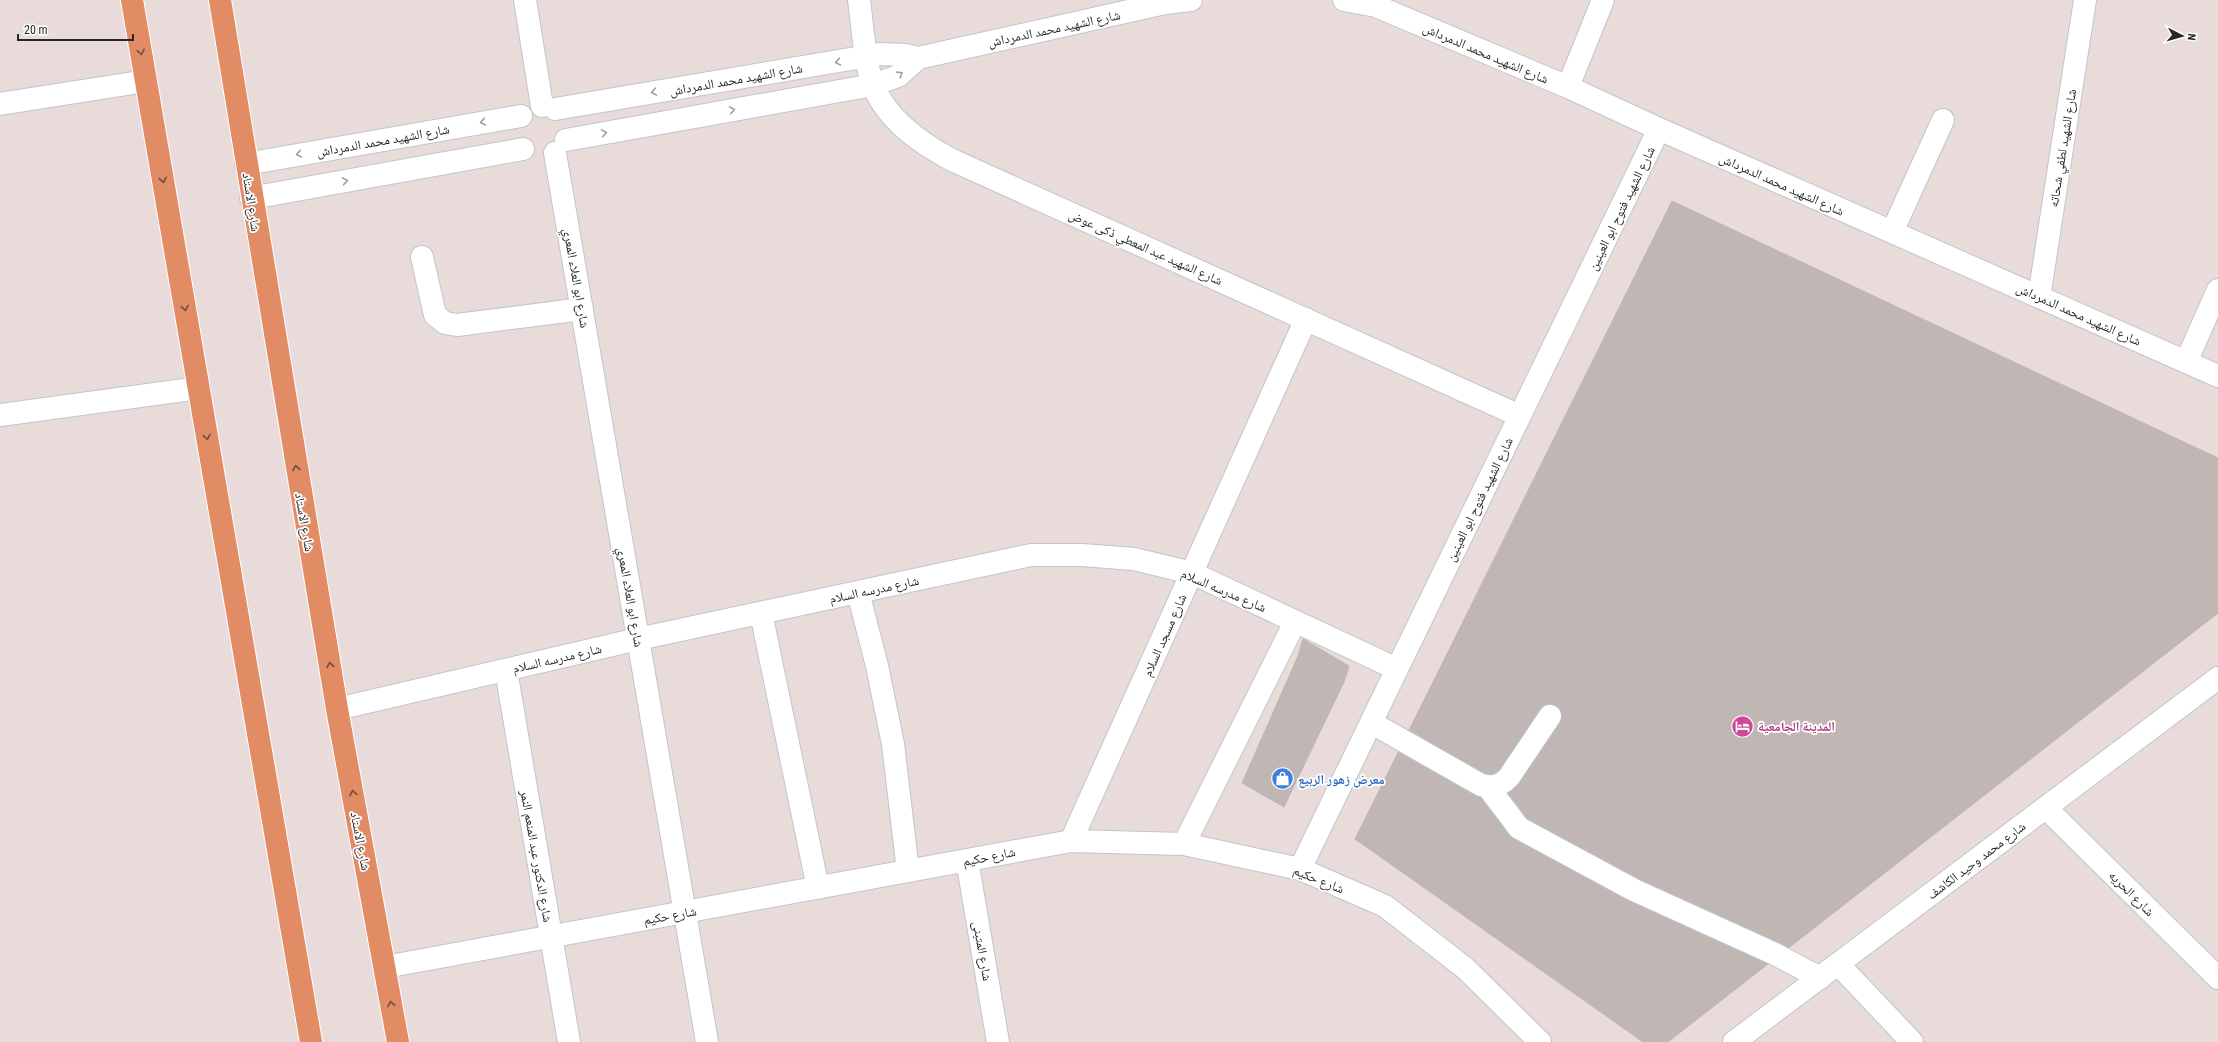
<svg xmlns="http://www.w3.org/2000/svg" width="2218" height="1042" font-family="'Roboto Condensed','Noto Naskh Arabic',sans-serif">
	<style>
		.building { fill: #c0b7b5; stroke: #c3b6b3 }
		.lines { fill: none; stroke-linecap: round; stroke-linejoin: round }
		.service-casing { stroke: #bec7cc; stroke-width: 24 }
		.minor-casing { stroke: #bec7cc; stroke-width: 24 }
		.primary-casing { stroke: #fff; stroke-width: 24 }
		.service { stroke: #fff; stroke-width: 22 }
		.minor { stroke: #fff; stroke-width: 22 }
		.primary { stroke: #e18c65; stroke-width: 22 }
		.oneway { stroke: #714f40 }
		.oneway2 { stroke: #9e9e9e }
		.labels { text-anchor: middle; stroke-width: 3.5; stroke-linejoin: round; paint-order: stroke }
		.street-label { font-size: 13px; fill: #272727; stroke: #fff }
		.hotel-label { font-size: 13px; font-weight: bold; fill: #b23c85; stroke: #fff; text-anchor: start }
		.shop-label { font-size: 13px; font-weight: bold; fill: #366cbe; stroke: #fff; text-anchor: start }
	</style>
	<rect width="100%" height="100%" fill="#e8dbd9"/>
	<path class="building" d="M1672,201l546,257v155l-550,429h-25l-288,-203z
		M1303,639l46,27 -5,16 -60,125 -42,-24 56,-127z"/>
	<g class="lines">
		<defs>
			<path id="service" d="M0,104l146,-23
				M422,257l13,58 10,8 12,2 125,-16
				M0,415l199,-27
				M1372,723l109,62c12,3 20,1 28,-8l41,-61
				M1488,787l31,41 115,62 141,64 45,24"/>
			<path id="minor" d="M525,0l17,106
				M859,0c3,22 6,66 14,85 14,35 47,58 79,75l568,256
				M1344,0l32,6 192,81 91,42 559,247
				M1568,87l35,-87
				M555,109l325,-55 25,1 13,3 247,-55 26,-3
				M566,140l307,-55 25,-9 20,-18
				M555,153l152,889
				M246,164l275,-48
				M251,198l272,-49
				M1892,232l51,-112
				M2039,297l46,-297
				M2186,362l32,-72
				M858,592l19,74 16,78 15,127
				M761,613l57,275
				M506,670l63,372
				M337,709l301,-70 393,-84h51l52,4 58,14 205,96
				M2046,808l172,170
				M1071,841l235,-522
				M1184,844l111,-222
				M967,860l31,182
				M1300,869l359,-740
				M1838,964l74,78
				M385,967l686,-126 113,3 116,25 85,37 80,62 75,74
				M1734,1042l484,-364"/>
			<path id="primary" d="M132,0l179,1042
				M220,0l117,709 61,333"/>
		</defs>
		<use href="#service" class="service-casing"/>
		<use href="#minor" class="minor-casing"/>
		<use href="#primary" class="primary-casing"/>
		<use href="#service" class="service"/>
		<use href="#minor" class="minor"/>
		<use href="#primary" class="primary"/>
	</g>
	<defs><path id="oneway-chevron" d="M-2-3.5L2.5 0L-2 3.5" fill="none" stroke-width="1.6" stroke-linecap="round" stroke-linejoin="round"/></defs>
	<g class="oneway">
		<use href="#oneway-chevron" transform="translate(141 52) rotate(80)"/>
		<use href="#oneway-chevron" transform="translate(163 180) rotate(80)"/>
		<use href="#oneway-chevron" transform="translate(185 308) rotate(80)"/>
		<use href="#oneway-chevron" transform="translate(207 437) rotate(80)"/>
		<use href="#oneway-chevron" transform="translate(296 468) rotate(-100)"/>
		<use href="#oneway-chevron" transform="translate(330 665) rotate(-100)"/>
		<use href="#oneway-chevron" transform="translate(353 793) rotate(-101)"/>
		<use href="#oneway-chevron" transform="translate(391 1004) rotate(-100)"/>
	</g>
	<g class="oneway2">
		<use href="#oneway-chevron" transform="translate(838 62) rotate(170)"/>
		<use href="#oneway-chevron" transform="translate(900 74) rotate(-32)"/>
		<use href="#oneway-chevron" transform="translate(654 92) rotate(170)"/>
		<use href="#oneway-chevron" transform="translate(732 110) rotate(-10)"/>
		<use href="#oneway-chevron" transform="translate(483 122) rotate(170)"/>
		<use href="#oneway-chevron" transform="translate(604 133) rotate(-10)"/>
		<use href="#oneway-chevron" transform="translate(299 154) rotate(170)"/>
		<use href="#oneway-chevron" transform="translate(345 181) rotate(-10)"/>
	</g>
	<defs>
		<symbol id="hotel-disc" viewBox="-11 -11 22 22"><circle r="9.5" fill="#d1479c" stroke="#fff"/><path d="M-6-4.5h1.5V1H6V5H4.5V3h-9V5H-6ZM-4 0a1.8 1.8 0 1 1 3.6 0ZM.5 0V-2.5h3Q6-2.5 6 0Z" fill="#fff"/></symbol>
		<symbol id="shop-disc" viewBox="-11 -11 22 22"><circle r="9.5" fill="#3f7fe0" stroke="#fff"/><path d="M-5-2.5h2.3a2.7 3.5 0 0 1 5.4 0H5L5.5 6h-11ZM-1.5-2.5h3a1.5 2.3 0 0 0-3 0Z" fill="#fff"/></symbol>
	</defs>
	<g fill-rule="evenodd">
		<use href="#hotel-disc" x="1730" y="714" width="25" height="25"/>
		<use href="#shop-disc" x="1270" y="766" width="25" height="25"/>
	</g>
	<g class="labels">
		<g class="street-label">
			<text transform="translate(1054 28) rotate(-12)" y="5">شارع الشهيد محمد الدمرداش</text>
			<text transform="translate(1486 53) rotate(23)" y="5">شارع الشهيد محمد الدمرداش</text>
			<text transform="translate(736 79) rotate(-10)" y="5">شارع الشهيد محمد الدمرداش</text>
			<text transform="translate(383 140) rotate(-10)" y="5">شارع الشهيد محمد الدمرداش</text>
			<text transform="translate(2062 148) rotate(-81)" y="5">شارع الشهيد لطفي شحاته</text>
			<text transform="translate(1782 184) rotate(24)" y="5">شارع الشهيد محمد الدمرداش</text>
			<text transform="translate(252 202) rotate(81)" y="5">شارع الاستاد</text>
			<text transform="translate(1621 208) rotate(-64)" y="5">شارع الشهيد فتوح ابو العينين</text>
			<text transform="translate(1146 247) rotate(24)" y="5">شارع الشهيد عبد المعطي ذكى عوض</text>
			<text transform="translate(577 278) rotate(80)" y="5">شارع ابو العلاء المعري</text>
			<text transform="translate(2079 314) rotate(24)" y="5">شارع الشهيد محمد الدمرداش</text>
			<text transform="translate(1479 499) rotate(-64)" y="5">شارع الشهيد فتوح ابو العينين</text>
			<text transform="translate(305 522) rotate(80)" y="5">شارع الاستاد</text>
			<text transform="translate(874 589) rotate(-12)" y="5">شارع مدرسه السلام</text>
			<text transform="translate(1224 590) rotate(23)" y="5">شارع مدرسه السلام</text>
			<text transform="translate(631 597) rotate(80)" y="5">شارع ابو العلاء المعري</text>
			<text transform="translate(1164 635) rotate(-66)" y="5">شارع مسجد السلام</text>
			<text transform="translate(557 658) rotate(-13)" y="5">شارع مدرسه السلام</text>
			<text transform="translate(361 841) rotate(79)" y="5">شارع الاستاد</text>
			<text transform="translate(537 856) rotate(80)" y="5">شارع الدكتور عبد المنعم النمر</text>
			<text transform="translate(989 856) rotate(-11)" y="5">شارع حكيم</text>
			<text transform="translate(1976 860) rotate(-37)" y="5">شارع محمد وحيد الكاشف</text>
			<text transform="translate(1319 879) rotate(22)" y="5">شارع حكيم</text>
			<text transform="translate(2132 893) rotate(45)" y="5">شارع الحريه</text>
			<text transform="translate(670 915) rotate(-10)" y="5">شارع حكيم</text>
			<text transform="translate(983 951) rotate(80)" y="5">شارع المتبنى</text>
		</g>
		<g class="hotel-label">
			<text x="1758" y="731">المدينة الجامعية</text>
		</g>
		<g class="shop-label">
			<text x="1298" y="784">معرض زهور الربيع</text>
		</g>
	</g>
	<g transform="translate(2182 36) rotate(96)" stroke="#ffffff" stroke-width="3" paint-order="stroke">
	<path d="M0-3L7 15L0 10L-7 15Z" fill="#272727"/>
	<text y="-6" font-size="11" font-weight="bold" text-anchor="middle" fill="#272727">N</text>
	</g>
	<path d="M18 34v6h115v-6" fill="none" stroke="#272727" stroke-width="2"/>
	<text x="24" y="34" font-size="12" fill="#272727" stroke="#ffffff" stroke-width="3" paint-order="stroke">20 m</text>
</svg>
